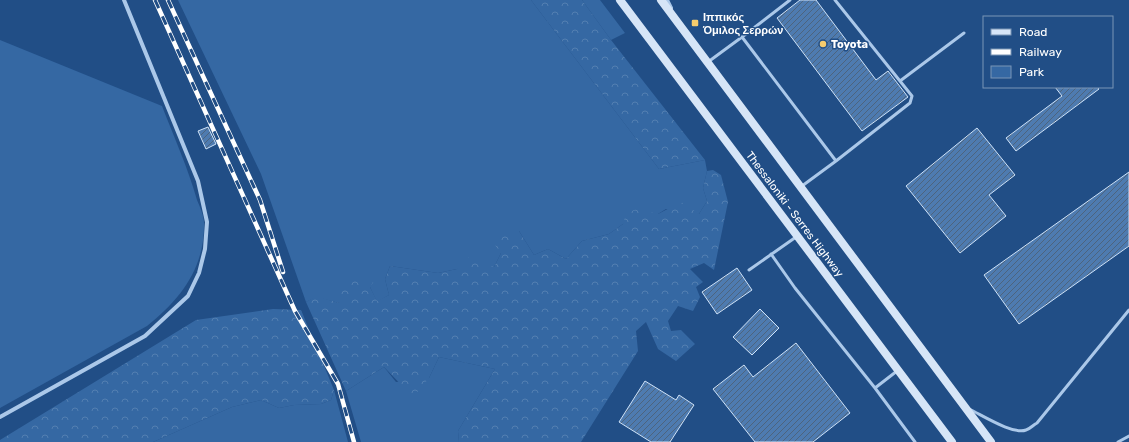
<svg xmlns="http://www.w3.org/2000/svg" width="1129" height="442" font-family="Rubik,sans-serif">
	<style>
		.green { fill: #3568a3 }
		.forest { fill: url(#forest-crowns) }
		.building { fill: url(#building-hatch); stroke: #cfe2f7 }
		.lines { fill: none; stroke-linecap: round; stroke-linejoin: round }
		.service { stroke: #abc8e9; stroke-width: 3 }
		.minor { stroke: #abc8e9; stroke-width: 4 }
		.secondary { stroke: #d6e5f7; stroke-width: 8 }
		.rail-casing { stroke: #fff; stroke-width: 4.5 }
		.rail { stroke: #214e86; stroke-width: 3; stroke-dasharray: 9; stroke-linecap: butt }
		.poi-dot { fill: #f6cc6d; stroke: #214e86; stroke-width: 1.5 }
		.labels { text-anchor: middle; stroke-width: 3; stroke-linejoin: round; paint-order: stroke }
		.poi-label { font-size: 11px; font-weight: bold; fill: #fff; stroke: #214e86; text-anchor: start }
		.street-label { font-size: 11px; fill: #fff; stroke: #214e86 }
	</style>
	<defs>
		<pattern id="forest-crowns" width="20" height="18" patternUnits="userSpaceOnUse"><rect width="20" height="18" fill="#3568a3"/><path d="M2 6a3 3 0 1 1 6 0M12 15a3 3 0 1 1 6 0" fill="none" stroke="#537fb1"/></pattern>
		<pattern id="building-hatch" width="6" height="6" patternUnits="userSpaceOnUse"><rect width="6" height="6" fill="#4e7bb0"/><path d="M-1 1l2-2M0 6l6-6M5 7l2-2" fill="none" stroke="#4d647e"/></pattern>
	</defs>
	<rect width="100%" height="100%" fill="#214e86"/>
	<path class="green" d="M178,0h353l128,169 46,-9 2,11 -4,17 4,13 -8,13 -33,-5 -8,5 -35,10 -14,10 -27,7 -16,18 -18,-10 -14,6 -15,-24 -18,22 -7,14 -37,2 -19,4 -48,-7 -5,13 4,16 -12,7 -7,-15 -31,16 -23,-6 -10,5 -45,-128z
		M582,0h18l25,33 -14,7z
		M0,40l162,66c12,31 26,62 35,94 3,7 7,16 7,23 1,45 -24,77 -57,103l-147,82z
		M439,357l56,12 -37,62 1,11h-98l-15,-51 38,-24 12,15 33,-4z
		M334,390l14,52h-195l79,-35 29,-7 18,8 15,-3 27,-1 10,-4z"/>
	<path class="forest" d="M531,0h51l29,40 94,120 -46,9z
		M713,170l8,5 7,27 -14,68 -10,-7 -14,6 13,13 -7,5 4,10 -7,14 -15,-5 -10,15 3,10 10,-1 14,14 -19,17 -18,-12 -12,-27 -10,9 2,20 -57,91h-122l-1,-11 37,-62 -56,-12 -10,21 -16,19 -29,-30 -38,24 -40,-89 10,-6 23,7 3,-20 17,-7 15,5 -4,6 7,14 12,-6 -4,-16 5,-13 48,7 19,-4 14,-14 23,12 7,-14 -9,-12 14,-10h13l15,24 14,-6 18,10 16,-18 27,-7 14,-10 3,-11 11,-4 21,5 23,-12 18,12 8,-13 -4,-13 4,-17z
		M273,309l28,1 33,80 -3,10 -10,4 -27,1 -15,3 -18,-8 -29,7 -79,35h-153v-2l196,-120z"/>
	<path class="building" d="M800,0h16l60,80 12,-9 20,26 -46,34 -85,-113z
		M1055,87h42l2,2 -83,62 -10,-13 56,-42z
		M208,127l8,17 -10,5 -8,-18z
		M977,128l38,47 -26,20 17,21 -46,37 -54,-67z
		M1129,172v74l-110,78 -35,-49z
		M737,268l15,22 -35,24 -15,-22z
		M760,309l19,19 -27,27 -19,-18z
		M796,343l54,70 -37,29h-58l-42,-53 31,-24 9,12z
		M645,381l31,19 3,-5 15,10 -24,37h-19l-32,-20z"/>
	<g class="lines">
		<path class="service" d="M835,0l77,96 -2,7 -74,58
			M742,37l48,-37
			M708,62l34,-25 94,124 -34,25
			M900,81l64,-48
			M771,254l24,34 80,100
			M749,270l47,-33
			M897,371l-22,17 40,54
			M969,409c13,6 44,26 57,21 4,-1 7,-5 11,-7l92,-113
			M1118,442l11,-6"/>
		<path class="minor" d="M667,0l4,8
			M0,417l145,-81 43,-40 11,-23 6,-24 2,-27 -9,-41 -74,-181"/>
		<path class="secondary" d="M620,0l332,442
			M661,0l330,442"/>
		<defs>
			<path id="rail" d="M155,0l140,311 43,73 16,58
				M168,0l92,200 23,72"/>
		</defs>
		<use href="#rail" class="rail-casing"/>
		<use href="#rail" class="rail"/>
	</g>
	<g class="poi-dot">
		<rect x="691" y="19" width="8" height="8" rx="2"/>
		<circle cx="823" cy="44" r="4"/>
	</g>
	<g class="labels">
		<g class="poi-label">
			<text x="703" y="21">Ιππικός<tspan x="703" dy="13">Όμιλος Σερρών</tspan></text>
			<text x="831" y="48">Toyota</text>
		</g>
		<g class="street-label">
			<text transform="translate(795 214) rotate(53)" y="4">Thessaloniki - Serres Highway</text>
		</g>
	</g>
	<rect x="983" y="16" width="130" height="72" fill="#214e86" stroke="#7a95b6"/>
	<rect x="991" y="29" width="20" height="6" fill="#d6e5f7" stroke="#7a95b6"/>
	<text x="1019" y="36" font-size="12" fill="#ffffff">Road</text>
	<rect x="991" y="49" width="20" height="6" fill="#ffffff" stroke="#7a95b6"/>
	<text x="1019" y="56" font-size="12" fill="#ffffff">Railway</text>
	<rect x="991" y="66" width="20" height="12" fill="#3568a3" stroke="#7a95b6"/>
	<text x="1019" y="76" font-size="12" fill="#ffffff">Park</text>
</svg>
